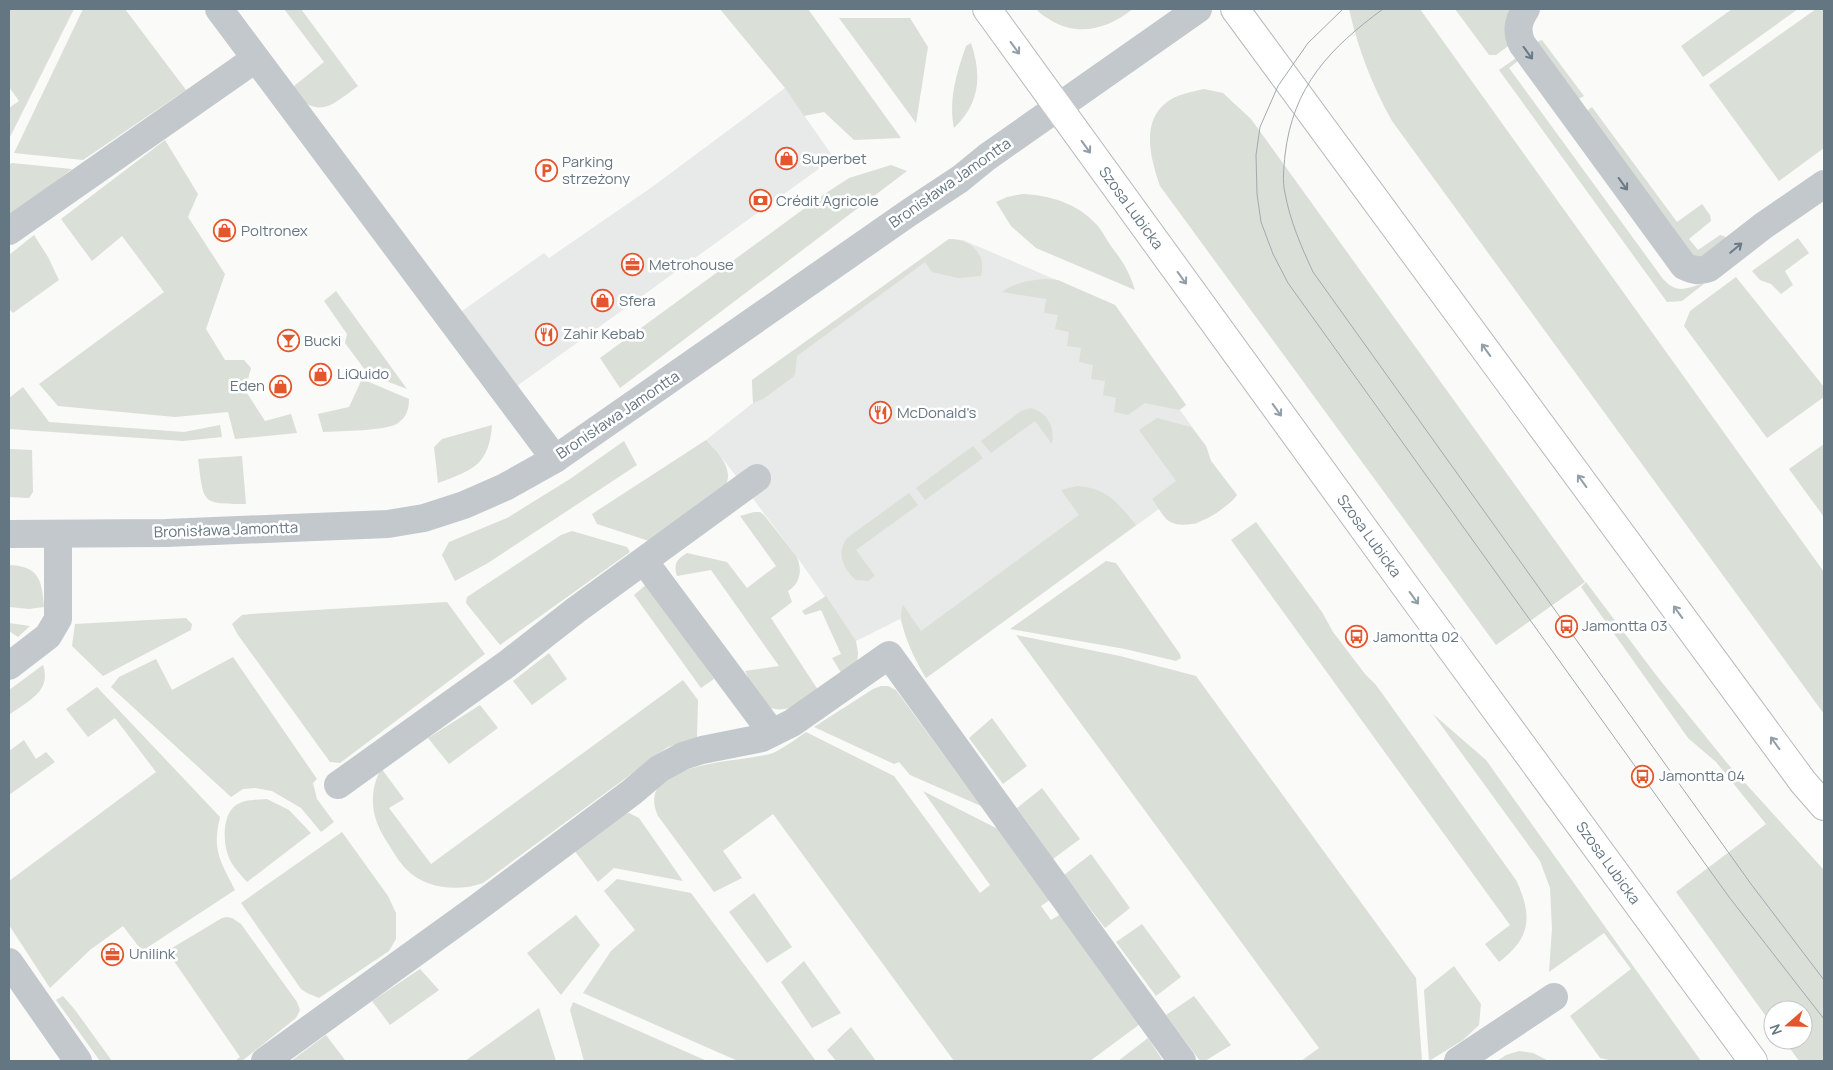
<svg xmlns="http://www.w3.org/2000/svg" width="1833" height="1070" font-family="Manrope,sans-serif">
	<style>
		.built { fill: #e8e9e9 }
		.green { fill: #dadfd7 }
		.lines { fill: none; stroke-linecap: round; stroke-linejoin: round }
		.primary-casing { stroke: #b5babe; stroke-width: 30 }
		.pedestrian { stroke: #c3c8cc; stroke-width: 28 }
		.minor { stroke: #c3c8cc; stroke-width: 28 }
		.tertiary { stroke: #c3c8cc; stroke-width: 28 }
		.primary { stroke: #fff; stroke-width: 28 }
		.tram { stroke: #a2aab0; stroke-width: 1 }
		.oneway { stroke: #939fa8 }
		.oneway2 { stroke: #6a7a87 }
		.labels { text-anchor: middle; stroke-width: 5; stroke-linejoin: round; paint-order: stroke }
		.poi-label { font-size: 15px; fill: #657683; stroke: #fff; text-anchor: start }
		.street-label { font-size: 15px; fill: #657683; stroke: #fff }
	</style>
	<rect width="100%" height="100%" fill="#fafaf8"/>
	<path class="built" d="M785,88l49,70 -317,228 -55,-75 82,-58 5,5 103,-71z
		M949,239l14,1 152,65 71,100 -6,5 26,36 5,15 26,34 -6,7 -35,22h-19l-10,-4 -8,-11 -233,169 -14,-28 -12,-31 -44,22 -59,-84 -80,-106 -11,-11 47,-37 -1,-23z"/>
	<path class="green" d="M9,9h65l-65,130v-31l10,-7 -10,-14z
		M83,9h42l61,81 -103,70 -69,-7z
		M284,9h17l57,77c-30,22 -38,33 -69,4l35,-28z
		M720,9h88l93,129 -47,2 -30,-28 -20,4 -19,-28z
		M1036,9h97c-24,19 -53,28 -81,12 -6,-4 -12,-7 -16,-12z
		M1349,9h71l404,563v142l-432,-593c-20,-36 -34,-72 -43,-112z
		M1455,9h60l-4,35 -15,11h-7z
		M1732,9h66l-95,68 -22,-31z
		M1816,9h8v139l-45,33 -70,-96z
		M839,18h71l18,29 -12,76z
		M1542,40l42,56 -9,5 -41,-58z
		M971,43c11,32 9,61 -17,85 -6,-28 3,-56 12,-82z
		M1519,56l-1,5 -9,7 154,211c15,16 23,9 42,4l-23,18 -15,1 -168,-232z
		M1204,89l19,4 28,26 334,463 -89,63 -336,-459c-9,-26 -20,-64 7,-84 10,-8 25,-10 37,-13z
		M1592,107l85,115 25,-18 8,11 1,6 -22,18 9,11 22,-15 4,1 4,5 -21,16 -15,1 -108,-145z
		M165,140l33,54 -10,23 37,57 -19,55 19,31h19l7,8 -6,22 20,31 26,-7 6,19 -62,6 -7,-27 -53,5 -117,-11 -19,-22 125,-92 -42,-56 -30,25 -31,-42z
		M12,163l60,6 -63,50v-54z
		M891,165l16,6 -287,217 -20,-30 220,-161 29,-19z
		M1022,194c27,1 55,9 74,30 6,6 10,15 15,22 12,16 18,25 24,44l-99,-42 -25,-22 -15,-24 11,-5z
		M34,235l14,22 11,23 -46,33 -4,-4v-54z
		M1798,238l11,15 -24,18 8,14 -12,9 -10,-10 -11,-4 -8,-9z
		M949,239c21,0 38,14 32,37l-23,2 -26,-6 -7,-10 -128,94 -2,18 -2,3 -30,22 -10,4 -1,-23z
		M1736,277l88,110v10l-57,41 -83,-112 6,-15z
		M1045,279l13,1 57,25 71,100 -7,5 -34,-7 -17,12 -14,-3 2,-14 -13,-3 2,-14 -14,-2 2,-14 -14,-3 2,-14 -14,-2 2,-14 -14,-3 3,-14 -14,-2 2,-14 -44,-7c13,-9 27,-12 43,-13z
		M336,291l71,98 -39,-15 -23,-31 2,-9 -23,-33z
		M362,379l47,20c0,9 -2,18 -11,24 -11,8 -59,8 -75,9l-5,-18 31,-7z
		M23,387l26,35 135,10 36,-7 2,12 -39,4 -174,-12v-31z
		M1031,408c17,5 24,19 21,36l-17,-23 -44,32 -10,-12 40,-30z
		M1157,418l34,9 15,19 5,15 26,34c-13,16 -47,39 -68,26 -7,-5 -12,-16 -17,-22l24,-18 -37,-51z
		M492,425c-3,40 -19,45 -54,58l-4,-36 8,-8z
		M706,440c12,12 29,29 19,47l-76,54 -52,-17 -5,-10z
		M624,441l13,24 -149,98 -33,18 -13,-26 7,-13 58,-24 63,-39z
		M1824,444v73l-35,-48z
		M973,446l10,12 -58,42 -9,-12z
		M9,449l23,1 1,42 -4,6 -20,-1z
		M242,456l4,48c-46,0 -42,-1 -48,-45z
		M1077,486c30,2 41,17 59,39l-210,153c-10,-16 -31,-56 -23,-73l18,26 158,-116 -18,-25z
		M909,493l9,12 -62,45 19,26 -7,5 -12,-1c-13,-11 -20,-27 -9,-42z
		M754,512h6l4,3 33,42c5,13 4,26 -9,34l4,11 -21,16 49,75c-19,11 -46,29 -64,3 -4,-7 -7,-17 -11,-25l34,-5 -68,-96 -34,6c-4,-12 0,-17 10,-23l40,9 20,26 29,-22 -36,-50z
		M1256,522l66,90 11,20 32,42 11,11 140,195c17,36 15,58 -17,82l-14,-18 25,-19 -279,-385z
		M572,531l55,16 3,5 -130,93 -34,-42 1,-6 94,-62z
		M1106,561l10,2 64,91 1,4 -5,3 -51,-12 -115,-20z
		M9,565c30,1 33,15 35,42l-15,2 -20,-2z
		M1586,582l70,93 71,88 97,107v191h-25l-15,-21h19v-30h-30v16l-97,-134 90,-68 -50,-62 -28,-24 -107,-151z
		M648,583l66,96 -13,9 -67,-93z
		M826,596l30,45 2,12 -1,11 -12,15 -13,-21 9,-4 -20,-44 -16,5 -3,-4z
		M447,602l38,52 -145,109 -10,-1 -92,-127 -6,-11 10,-9 9,-1z
		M186,618l6,6 -1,6 -88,46 -31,-30 3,-22z
		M9,623l21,3 -12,11 -9,-6z
		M1016,635l104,21 76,20 220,302 6,83h-121l18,-13z
		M549,653l18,26 -35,26 -19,-24z
		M233,657l84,122 -4,4 4,16 17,23 -13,10 -20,-24 -29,-17 -17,-3 -12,1 -12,8 -120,-110 8,-10 37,-18 16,31z
		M43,665c9,27 -16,36 -34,50v-25z
		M683,680l15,20 -1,38 -29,9 -185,136c-24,9 -57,6 -76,-13 -8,-8 -13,-17 -18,-25 -10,-15 -17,-30 -16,-47 0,-11 4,-21 8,-30l23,31 -15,9 42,56z
		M881,686h7l8,4 85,116 -71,-31 -11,-13 -5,2 -80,-37 59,-38z
		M97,687l123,130c-8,34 0,43 15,73l-93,61 -19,-25 -33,24 -40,38 -41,-63v-44l147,-109 -41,-54 -27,19 -22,-28z
		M480,705l18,23 -49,36 -21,-26z
		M1433,714l53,46 215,301h-88l-13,-3 -30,-42 61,-47 -27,-36 -55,39 3,-43 -2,-41 -10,-27z
		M992,718l35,48 -24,18 -34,-46z
		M806,732l88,44 86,117 10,-8 -67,-94 81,41 47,67 -10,7 10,14 10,-6 79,110 -50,37h-136l-181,-247 -50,37 19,27 -28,14 -56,-76c-26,-56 86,-53 115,-63 11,-5 23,-14 33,-21z
		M24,740l12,19 10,-7 9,10 -46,33v-44z
		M1042,788l38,51 -27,20 -36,-51z
		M267,799l22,11 22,23 -64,49c-5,-6 -13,-14 -17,-22 -7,-14 -9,-44 6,-55 9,-6 20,-5 31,-6z
		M629,813l10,5 44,63 -69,-13 -16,14 -24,-32 48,-35z
		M342,832l46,64 8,17v26l-7,12 -70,47 -12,-5 -6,-4 -60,-86z
		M1091,854l39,54 -25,20 -41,-53z
		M617,879l74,14 125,168h-78l-155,-68 28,-42 24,-21 -31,-39z
		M754,893l38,54 -25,16 -38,-51z
		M576,915l24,30 -39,50 -34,-42z
		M227,917l5,1 9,6 56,78 3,8 -4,8 -54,43h-7l5,-4 -73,-106 55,-33z
		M1142,924l39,53 -25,19 -40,-54z
		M804,961l37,52 -29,15 -31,-46z
		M1454,966l27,38 -2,21 -16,15 -34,21 -5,-71z
		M420,969l19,21 -49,35 -18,-24z
		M63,996l12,14 37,51h-12l-44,-61z
		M1194,996l37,49 -26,16h-5l-34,-46z
		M573,1002l134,59h-123l-14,-51z
		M539,1008l17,53h-91z
		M851,1027l25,34h-40l-9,-11z
		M326,1035l19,25 -2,1h-52z
		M1148,1038l15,23h-45z
		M1519,1051l14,2 16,8h-52l9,-6z"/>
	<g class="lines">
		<defs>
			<path id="primary" d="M987,9l427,589 339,463
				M1235,9l568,773 21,24"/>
		</defs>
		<use href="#primary" class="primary-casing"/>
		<path class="pedestrian" d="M1458,1061l96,-64"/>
		<path class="minor" d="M219,9l336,450
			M1526,9c-8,12 -10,22 -4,35l162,222c9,4 15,6 25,2l54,-42 61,-42
			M9,231l246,-172
			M644,561l128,172
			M9,666l39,-30 10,-17v-85
			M338,785l169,-121 69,-54 181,-132
			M9,962l69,99
			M265,1061l212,-153 155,-116 27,-23 24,-13 19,-6 60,-12 30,-15 97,-68 293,406"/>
		<path class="tertiary" d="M9,534l157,-1 222,-9 36,-6 40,-13 41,-18 50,-28 355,-247 50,-33 27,-22 211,-148"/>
		<use href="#primary" class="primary"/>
		<path class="tram" d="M1343,9l-35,34 -30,43 -18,41 -4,28 1,39 4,28 12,32 15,29 441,614 95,122
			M1383,9c-53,39 -90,77 -98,146 -1,12 -3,26 0,38 5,28 16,53 28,79l438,612 73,96"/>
	</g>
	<defs><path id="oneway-shaft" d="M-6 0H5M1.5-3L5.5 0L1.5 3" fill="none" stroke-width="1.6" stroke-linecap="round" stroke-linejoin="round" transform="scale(1.25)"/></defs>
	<g class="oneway">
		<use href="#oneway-shaft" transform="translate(1015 48) rotate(54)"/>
		<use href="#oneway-shaft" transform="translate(1086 147) rotate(54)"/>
		<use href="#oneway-shaft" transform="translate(1182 278) rotate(54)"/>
		<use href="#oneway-shaft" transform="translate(1486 350) rotate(-126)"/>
		<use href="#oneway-shaft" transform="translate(1277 410) rotate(54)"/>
		<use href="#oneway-shaft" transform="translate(1582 481) rotate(-126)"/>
		<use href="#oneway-shaft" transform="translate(1414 598) rotate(54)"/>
		<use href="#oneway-shaft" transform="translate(1678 612) rotate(-126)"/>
		<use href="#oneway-shaft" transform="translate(1775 743) rotate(-126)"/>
	</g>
	<g class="oneway2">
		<use href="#oneway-shaft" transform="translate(1528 53) rotate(54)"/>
		<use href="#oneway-shaft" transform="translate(1623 184) rotate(54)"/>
		<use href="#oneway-shaft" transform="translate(1736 248) rotate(-40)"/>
	</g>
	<defs>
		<symbol id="shop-ring" viewBox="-11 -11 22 22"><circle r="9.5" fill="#fff" stroke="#e4572e" stroke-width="1.5"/><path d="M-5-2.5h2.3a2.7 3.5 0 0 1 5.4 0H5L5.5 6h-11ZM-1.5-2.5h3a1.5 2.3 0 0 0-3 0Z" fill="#e4572e"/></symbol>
		<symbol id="parking-ring" viewBox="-11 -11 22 22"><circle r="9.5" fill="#fff" stroke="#e4572e" stroke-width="1.5"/><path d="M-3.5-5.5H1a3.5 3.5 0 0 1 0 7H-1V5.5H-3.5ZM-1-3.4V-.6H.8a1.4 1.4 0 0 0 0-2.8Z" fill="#e4572e"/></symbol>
		<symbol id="bank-ring" viewBox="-11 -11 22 22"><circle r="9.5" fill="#fff" stroke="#e4572e" stroke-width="1.5"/><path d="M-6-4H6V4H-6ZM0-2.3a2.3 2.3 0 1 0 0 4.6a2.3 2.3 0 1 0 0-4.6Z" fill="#e4572e"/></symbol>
		<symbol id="office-ring" viewBox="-11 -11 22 22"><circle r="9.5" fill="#fff" stroke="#e4572e" stroke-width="1.5"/><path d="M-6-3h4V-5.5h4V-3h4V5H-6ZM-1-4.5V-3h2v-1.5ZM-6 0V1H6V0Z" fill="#e4572e"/></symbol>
		<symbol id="restaurant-ring" viewBox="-11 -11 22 22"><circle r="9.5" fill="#fff" stroke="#e4572e" stroke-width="1.5"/><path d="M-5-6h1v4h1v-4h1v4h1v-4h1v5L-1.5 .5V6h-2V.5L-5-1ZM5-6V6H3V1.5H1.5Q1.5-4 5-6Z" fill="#e4572e"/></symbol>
		<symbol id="bar-ring" viewBox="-11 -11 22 22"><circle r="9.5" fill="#fff" stroke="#e4572e" stroke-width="1.5"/><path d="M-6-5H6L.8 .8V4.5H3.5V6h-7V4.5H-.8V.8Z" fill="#e4572e"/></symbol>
		<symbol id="bus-ring" viewBox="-11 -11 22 22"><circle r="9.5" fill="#fff" stroke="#e4572e" stroke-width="1.5"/><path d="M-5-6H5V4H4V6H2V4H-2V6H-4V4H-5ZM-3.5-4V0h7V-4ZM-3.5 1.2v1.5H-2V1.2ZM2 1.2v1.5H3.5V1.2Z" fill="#e4572e"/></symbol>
	</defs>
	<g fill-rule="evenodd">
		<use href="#shop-ring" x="774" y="146" width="25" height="25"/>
		<use href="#parking-ring" x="534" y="158" width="25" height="25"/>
		<use href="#bank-ring" x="748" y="188" width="25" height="25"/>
		<use href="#shop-ring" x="212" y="218" width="25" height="25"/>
		<use href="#office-ring" x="620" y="252" width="25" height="25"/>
		<use href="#shop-ring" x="590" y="288" width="25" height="25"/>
		<use href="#restaurant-ring" x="534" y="322" width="25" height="25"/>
		<use href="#bar-ring" x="276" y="328" width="25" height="25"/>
		<use href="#shop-ring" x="308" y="362" width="25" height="25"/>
		<use href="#shop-ring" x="268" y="374" width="25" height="25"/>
		<use href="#restaurant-ring" x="868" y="400" width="25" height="25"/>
		<use href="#bus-ring" x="1554" y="614" width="25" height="25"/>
		<use href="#bus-ring" x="1344" y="624" width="25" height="25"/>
		<use href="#bus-ring" x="1630" y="764" width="25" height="25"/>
		<use href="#office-ring" x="100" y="942" width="25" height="25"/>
	</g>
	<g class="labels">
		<g class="poi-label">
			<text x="802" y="164">Superbet</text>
			<text x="562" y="167">Parking<tspan x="562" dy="17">strzeżony</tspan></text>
			<text x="776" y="206">Crédit Agricole</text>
			<text x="241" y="236">Poltronex</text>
			<text x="649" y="270">Metrohouse</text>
			<text x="619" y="306">Sfera</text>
			<text x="563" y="339">Zahir Kebab</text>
			<text x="304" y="346">Bucki</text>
			<text x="337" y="379">LiQuido</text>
			<text x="265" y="391" text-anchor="end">Eden</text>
			<text x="897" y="418">McDonald's</text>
			<text x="1582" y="631">Jamontta 03</text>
			<text x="1373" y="642">Jamontta 02</text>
			<text x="1659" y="781">Jamontta 04</text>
			<text x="129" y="959">Unilink</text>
		</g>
		<g class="street-label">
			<text transform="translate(950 183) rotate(-35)" y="5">Bronisława Jamontta</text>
			<text transform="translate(1131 208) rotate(54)" y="5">Szosa Lubicka</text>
			<text transform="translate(618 415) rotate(-34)" y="5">Bronisława Jamontta</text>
			<text transform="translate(226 530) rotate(-2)" y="5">Bronisława Jamontta</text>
			<text transform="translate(1369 536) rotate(54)" y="5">Szosa Lubicka</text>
			<text transform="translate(1608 863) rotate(54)" y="5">Szosa Lubicka</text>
		</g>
	</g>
	<rect width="1833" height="1070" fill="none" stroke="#657683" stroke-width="20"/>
	<g transform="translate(1788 1025) rotate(250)"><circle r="24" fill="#ffffff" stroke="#c1c8cd"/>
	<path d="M0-4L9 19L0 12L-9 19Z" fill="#e4572e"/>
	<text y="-8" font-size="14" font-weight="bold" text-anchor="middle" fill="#657683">N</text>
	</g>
</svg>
